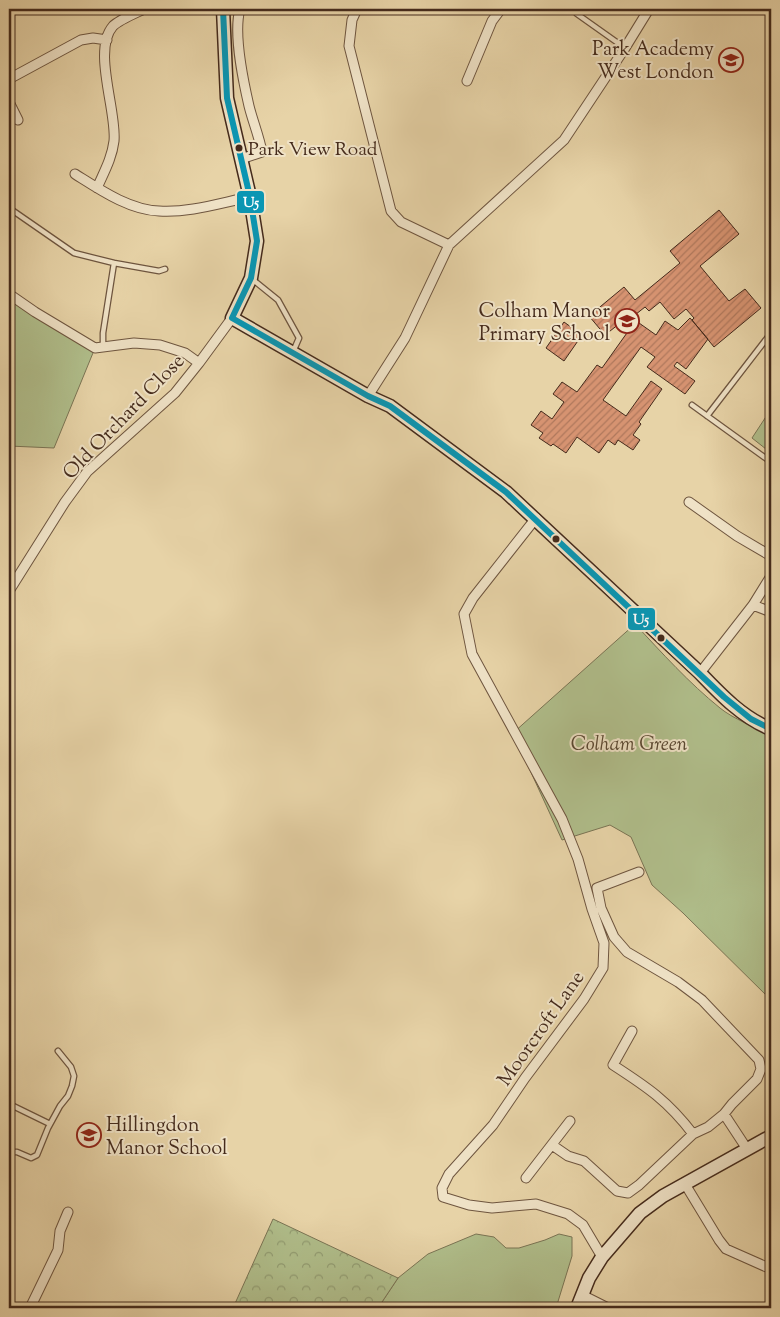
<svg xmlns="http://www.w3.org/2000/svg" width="780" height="1317" font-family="'Sorts Mill Goudy',serif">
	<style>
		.green { fill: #b0be8b; stroke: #7a7454 }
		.forest { fill: url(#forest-crowns); stroke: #7a7454 }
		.building { fill: url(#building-hatch); stroke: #452b1c }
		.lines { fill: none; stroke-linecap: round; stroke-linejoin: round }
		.lane-casing { stroke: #6e553f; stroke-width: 7 }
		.street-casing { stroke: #6e553f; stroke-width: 11 }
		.secondary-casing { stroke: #452b1c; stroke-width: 15 }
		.lane { stroke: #efe2c6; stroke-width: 4.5 }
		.street { stroke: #efe2c6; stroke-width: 9 }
		.secondary { stroke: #efe2c6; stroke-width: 12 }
		.bus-1-casing { stroke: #efe2c6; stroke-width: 10 }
		.bus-1 { stroke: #0a96b3; stroke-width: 6 }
		.bus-dot { fill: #452b1c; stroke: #efe2c6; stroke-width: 2 }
		.labels { text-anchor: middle; stroke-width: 4; stroke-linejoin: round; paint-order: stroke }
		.bus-label { font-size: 19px; fill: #452b1c; stroke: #efe2c6; text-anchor: start }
		.poi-label { font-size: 20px; fill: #452b1c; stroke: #efe2c6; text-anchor: end }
		.street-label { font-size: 20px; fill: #452b1c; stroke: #efe2c6 }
		.park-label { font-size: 20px; font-style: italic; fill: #5a4832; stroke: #efe2c6 }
		.line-badge { stroke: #efe2c6; stroke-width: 2 }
		.badge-label { font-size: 14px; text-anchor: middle; font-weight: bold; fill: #fff }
	</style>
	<defs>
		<pattern id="forest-crowns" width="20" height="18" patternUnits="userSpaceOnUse" patternTransform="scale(1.25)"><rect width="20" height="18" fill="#b0be8b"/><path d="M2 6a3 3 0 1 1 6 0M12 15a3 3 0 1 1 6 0" fill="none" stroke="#919b71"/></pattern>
		<pattern id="building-hatch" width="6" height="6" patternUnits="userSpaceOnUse" patternTransform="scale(1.25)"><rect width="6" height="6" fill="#d69371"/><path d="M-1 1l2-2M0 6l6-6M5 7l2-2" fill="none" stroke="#af785c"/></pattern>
	</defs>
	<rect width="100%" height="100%" fill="#e7d3a7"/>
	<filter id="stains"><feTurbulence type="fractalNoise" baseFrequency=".004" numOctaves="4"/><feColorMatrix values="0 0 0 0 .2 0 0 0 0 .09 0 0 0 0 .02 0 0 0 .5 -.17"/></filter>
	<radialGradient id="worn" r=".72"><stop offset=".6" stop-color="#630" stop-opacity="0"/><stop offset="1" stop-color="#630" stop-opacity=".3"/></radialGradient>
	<path class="green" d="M9,294l86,54 -41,100 -45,-2z
		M771,409v44l-19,-15z
		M635,624c27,29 54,59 85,84 12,10 36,20 51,27v265l-88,-87 -31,-28 -21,-48 -21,-12 -48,15 -49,-107z
		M476,1234l18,3 12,11h13l26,-8 14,-6 13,3v19l-16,52h-178l20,-30 30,-24z"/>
	<path class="forest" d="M273,1219l125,59 -20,30h-145z"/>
	<path class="building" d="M719,210l20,24 -39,32 29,35 16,-12 16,19 -47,39 -22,-27 2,-2 -8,-9 -12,10 -14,-17 -11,9 -4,-4 -19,15 -2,-2 -19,15 -16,-19 35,-29 11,13 45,-37 -10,-12z
		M632,318l24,17 9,-14 13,9 12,-12 18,21 -22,30 -9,-7 -3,4 21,15 -10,13 -38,-27 8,-10 -14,-10 -38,53 23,16 25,-35 11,8 -23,33 2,2 -8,11 7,5 -7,10 -15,-10 -3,5 -7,-5 -9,13 -22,-16 -11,16 -13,-9 -2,2 -12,-8 4,-5 -12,-8 10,-14 11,8 12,-17 -11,-8 9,-12 15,10 20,-27 5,3 32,-45 -5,-3z
		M564,322l18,13 -18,26 -18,-13z"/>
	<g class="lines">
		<defs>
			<path id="lane" d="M577,14l48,34
				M9,208l65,45 40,10 -11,70v14
				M114,263l45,8 6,-2
				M252,279l26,21 21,38 -6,14
				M692,405l79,57
				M707,416l64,-83
				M9,1104l41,20
				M9,1152h8l14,6 6,-3 11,-27 12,-22 8,-10 4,-10 2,-10 -3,-9 -13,-16"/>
			<path id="street" d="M240,9c-7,25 3,71 9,97 4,16 10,30 13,46l-21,7
				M357,9l-5,11 -3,26 42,165 10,11 48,23
				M9,79l72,-39 12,-2 14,2
				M467,81l25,-60 9,-12
				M9,102l9,18
				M75,174c24,15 54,36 84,37 30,2 61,-8 91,-14
				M97,188c7,-16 15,-30 17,-47 3,-30 -22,-91 -1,-115 6,-6 23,-13 31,-17
				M9,294l26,18 60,36 39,-5 26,2 25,8 14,10
				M368,396l37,-58 44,-93 115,-105 61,-92 24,-39
				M689,502l48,34 34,20
				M536,518l-63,80 -9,16 8,40 90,165 16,40 14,50 12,34 -1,25 -19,31 -59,79 -32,47 -44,49 -7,14 1,9 26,8 23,3 44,-4 32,10 15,11 19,32
				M9,591l56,-89 22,-30 88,-79 24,-30 33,-45
				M753,605l18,7
				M700,673l53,-68 18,-29
				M632,1031l-19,34c34,22 55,36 80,69
				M724,1114l23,35
				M552,1145l16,11 16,5 33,30 11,2 11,-8 54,-51 15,-7 16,-13 8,-10 25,-25 4,-10 -2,-9 -57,-60 -24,-18 -51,-30 -13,-15 -13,-29 -4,-20 42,-16
				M526,1178l44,-57
				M685,1184l34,56 7,9 45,20
				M582,1295l26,13
				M30,1308l28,-58 2,-19 8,-19"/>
			<path id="secondary" d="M223,9l4,89 23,99 7,44 -6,37 -19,40 136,78 22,10 116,86 194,181c21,22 43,45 71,56
				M577,1308l12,-30 13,-21 38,-44 23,-17 108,-60"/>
		</defs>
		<use href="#lane" class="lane-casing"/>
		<use href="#street" class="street-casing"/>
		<use href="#secondary" class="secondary-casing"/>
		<use href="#lane" class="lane"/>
		<use href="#street" class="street"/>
		<use href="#secondary" class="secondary"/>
		<defs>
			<path id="bus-1" d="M223,9l4,89 23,99 7,44 -6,37 -19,40
				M232,318l136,78 22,10 116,86 218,205 27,22 20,10"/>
		</defs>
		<use href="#bus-1" class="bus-1-casing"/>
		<use href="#bus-1" class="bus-1"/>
	</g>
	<defs>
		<symbol id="school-ring" viewBox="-11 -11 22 22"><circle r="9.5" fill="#efe2c6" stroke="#8f2418" stroke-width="1.5"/><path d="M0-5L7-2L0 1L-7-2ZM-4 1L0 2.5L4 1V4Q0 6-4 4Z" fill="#8f2418"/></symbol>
	</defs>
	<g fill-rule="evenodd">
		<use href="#school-ring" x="717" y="46" width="28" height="28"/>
		<use href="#school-ring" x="613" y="307" width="28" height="28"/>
		<use href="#school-ring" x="75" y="1121" width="28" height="28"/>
	</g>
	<g class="bus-dot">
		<circle cx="239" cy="148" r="4.5"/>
		<circle cx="556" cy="539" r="4.5"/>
		<circle cx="661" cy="638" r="4.5"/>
	</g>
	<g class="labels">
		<g class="bus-label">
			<text x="248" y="155">Park View Road</text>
		</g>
		<g class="poi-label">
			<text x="714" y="55">Park Academy<tspan x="714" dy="23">West London</tspan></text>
			<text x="610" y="317">Colham Manor<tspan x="610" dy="23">Primary School</tspan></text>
			<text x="106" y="1131" text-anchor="start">Hillingdon<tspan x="106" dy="23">Manor School</tspan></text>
		</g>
		<g class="street-label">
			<text transform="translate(123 416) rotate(-46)" y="7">Old Orchard Close</text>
			<text transform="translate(540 1028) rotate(-55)" y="7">Moorcroft Lane</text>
		</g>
		<g class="park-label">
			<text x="629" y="750">Colham Green</text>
		</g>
	</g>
	<g class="line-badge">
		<rect x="236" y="190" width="29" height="24" rx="5" fill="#0a96b3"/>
		<rect x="627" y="607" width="29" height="24" rx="5" fill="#0a96b3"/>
	</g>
	<g class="badge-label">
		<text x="251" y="207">U5</text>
		<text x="641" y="624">U5</text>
	</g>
	<rect width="780" height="1317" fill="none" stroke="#e7d3a7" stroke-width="30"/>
	<rect x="10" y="10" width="760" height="1297" fill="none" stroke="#452b1c" stroke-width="2.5"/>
	<rect x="15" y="15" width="750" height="1287" fill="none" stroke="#452b1c"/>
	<rect width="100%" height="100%" filter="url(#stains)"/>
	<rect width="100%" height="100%" fill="url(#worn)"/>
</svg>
